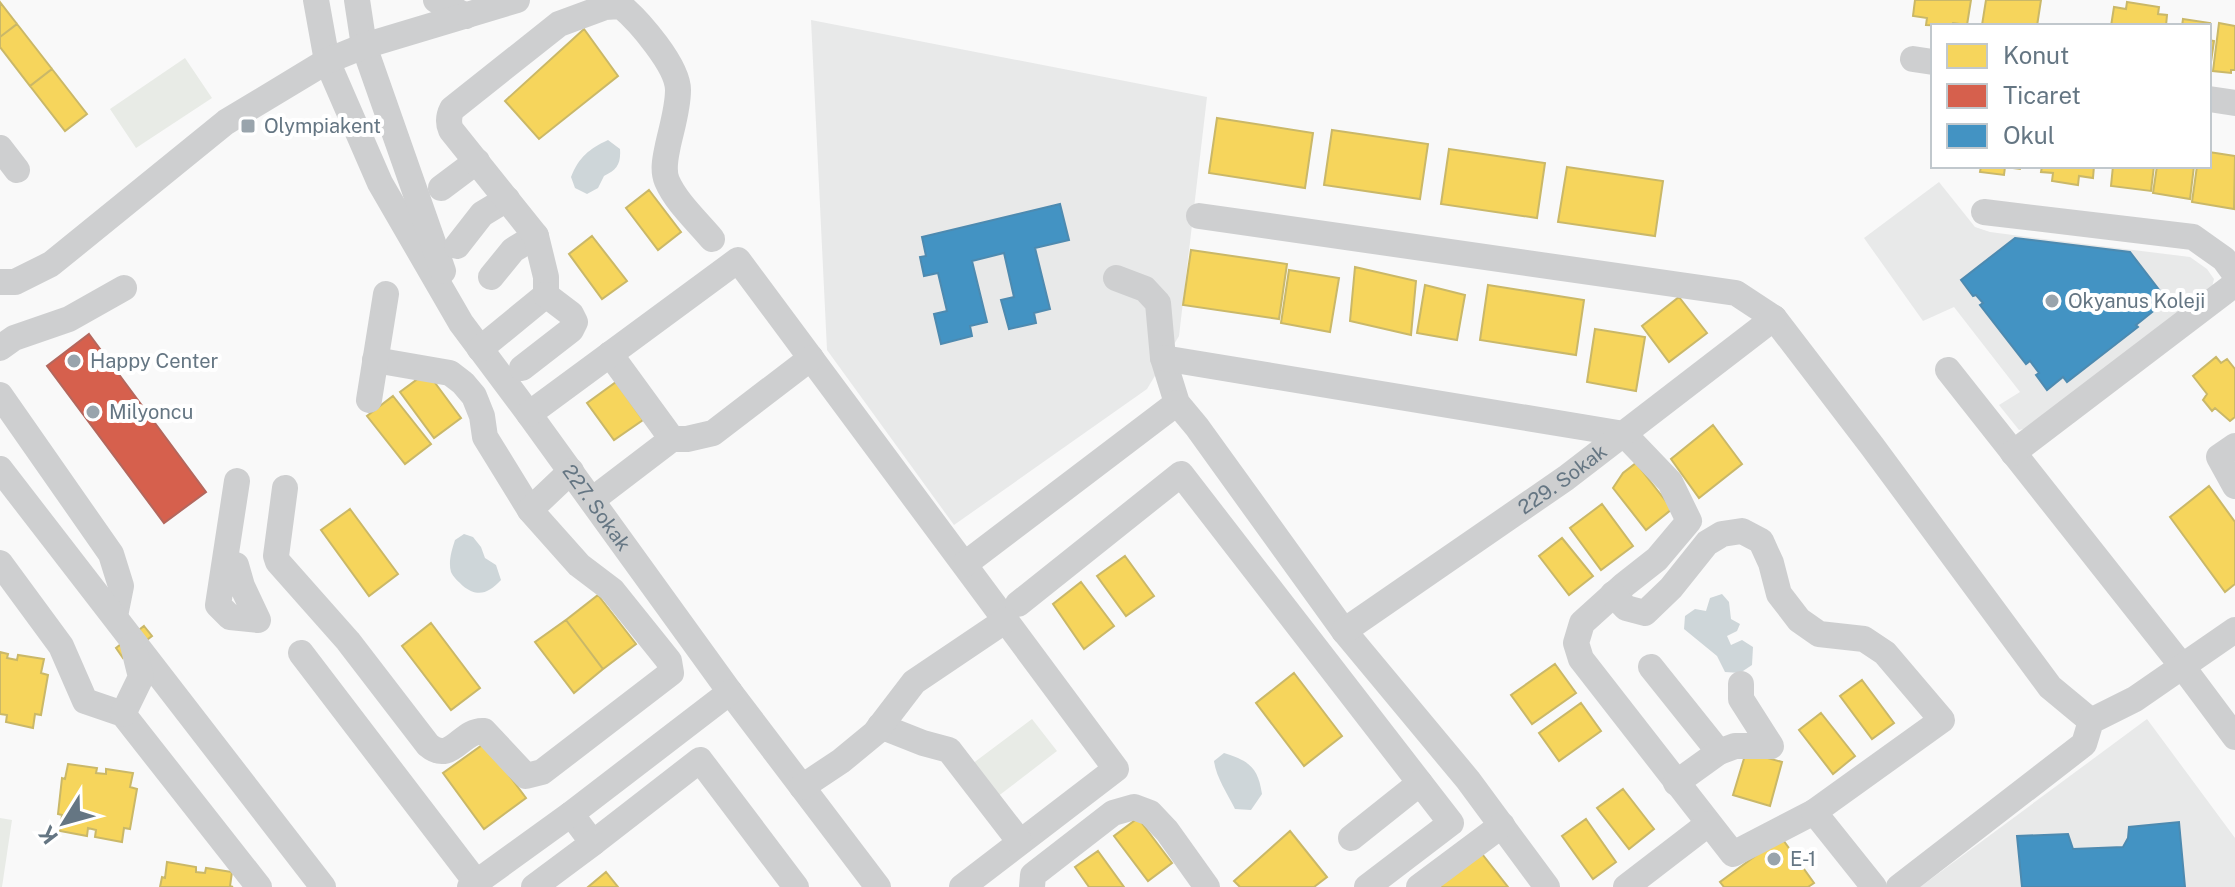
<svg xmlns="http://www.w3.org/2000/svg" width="2235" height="887" font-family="'Public Sans',sans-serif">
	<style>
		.built { fill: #e8e9e9 }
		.green { fill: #e8ebe6 }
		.water { fill: #ced6d9 }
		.homes { fill: #f6d55c; stroke: #cab868; stroke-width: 2 }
		.shops { fill: #d6604d; stroke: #b4675d; stroke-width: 2 }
		.schools { fill: #4393c3; stroke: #4d8ab0; stroke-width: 2 }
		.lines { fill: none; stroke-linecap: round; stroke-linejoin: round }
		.minor { stroke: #cecfd0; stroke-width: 26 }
		.poi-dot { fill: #99a4ac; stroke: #fff; stroke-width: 3 }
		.labels { text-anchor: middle; stroke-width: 8; stroke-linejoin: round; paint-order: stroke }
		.poi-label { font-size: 20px; fill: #657683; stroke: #fff; text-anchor: start }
		.street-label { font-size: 20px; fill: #657683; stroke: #fff }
	</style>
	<rect width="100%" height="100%" fill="#f9f9f9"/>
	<path class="built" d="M811,20l396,77 -28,239 -32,53 -193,136 -127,-175z
		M1939,182l36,45 15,5 38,5 162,20 17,12 7,10 -2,8 -180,140 -13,3 -20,-25 21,-13 -66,-85 -31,14 -59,-83z
		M2147,719l88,119v49h-315z"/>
	<path class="green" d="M185,58l27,40 -76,50 -26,-39z
		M1032,719l25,32 -60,46 -25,-33z
		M0,818l12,2 -10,67h-2z"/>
	<path class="water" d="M608,140l12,9c1,15 -3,21 -16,27l-6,12 -11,6 -12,-6 -4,-11c8,-20 18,-28 37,-37z
		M464,534l9,3 8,10 4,11 11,7 5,15c-12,13 -23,18 -38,6 -4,-4 -10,-9 -12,-14 -3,-10 1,-23 4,-32z
		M1722,594l7,8 2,17 9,5 -3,7 -10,5 4,9 11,-5 11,7 -1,18 -12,8 -15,-1 -8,-16 -33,-27 1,-13 10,-7 11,2 4,-13z
		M1224,753c25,8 34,14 38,41l-11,16 -16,-1c-8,-16 -19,-32 -21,-48z"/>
	<path class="homes" d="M1915,0h56l-4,25 -14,-2 -1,3 -26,-1 1,-7 -14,-2z
		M1986,0h55l-4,26 -55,-1z
		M0,2l17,22 -17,13z
		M2127,2l32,5 -1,7 9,1 -1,11h-55l3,-19 12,2z
		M2183,19l27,4 -1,6v-3h-27z
		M2219,23l16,3v44h-4v3l-18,-2z
		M17,24l35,45 -22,17 -30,-39v-10z
		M584,29l34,47 -79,63 -34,-38z
		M2209,40l5,1 -3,21h-2z
		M52,69l35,45 -22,17 -35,-45z
		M1217,118l96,15 -8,55 -96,-15z
		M1332,130l96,14 -8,55 -96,-14z
		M1449,149l96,14 -8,55 -96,-14z
		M2209,152l26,4 -1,53 -42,-7 5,-36h12z
		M1981,166h40l-1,3 -15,-2 -1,8 -24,-3z
		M2042,166h52l-1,12 -14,-2 -1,9 -26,-4 1,-8 -12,-1z
		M2113,166h41l-3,25 -40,-5z
		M2157,166h37l-4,33 -37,-6z
		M1567,167l96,14 -8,55 -97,-14z
		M649,190l32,42 -23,18 -32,-42z
		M592,236l35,45 -25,18 -33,-45z
		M1191,250l96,14 -8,55 -96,-14z
		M1355,267l61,14 -5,54 -61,-14z
		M1289,270l50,8 -9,54 -49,-9z
		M1425,285l40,10 -8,45 -40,-7z
		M1488,285l96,15 -8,55 -96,-15z
		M1679,297l28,36 -38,29 -27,-36z
		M1595,329l50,8 -9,54 -49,-9z
		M2216,357l5,6 6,-4 8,10v48l-5,4 -15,-13 -3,3 -9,-11 4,-6 -14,-18z
		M427,372l34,46 -27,20 -34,-46z
		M616,382l27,38 -29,20 -27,-37z
		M393,396l38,48 -26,20 -38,-48z
		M1713,425l29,39 -43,34 -28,-39z
		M1636,463l36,46 -26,21 -33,-42 10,-15z
		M2209,486l26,36v62l-10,8 -55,-75z
		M1602,504l31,42 -32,24 -31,-42z
		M350,509l48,65 -29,22 -48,-66z
		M1562,538l31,38 -24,19 -30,-39z
		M1125,556l29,40 -28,20 -29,-40z
		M1081,582l33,44 -30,23 -31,-45z
		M598,595l38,49 -33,25 -37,-49z
		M566,620l37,49 -29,24 -39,-51z
		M431,623l49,65 -29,22 -49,-64z
		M144,626l8,10 -29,22 -7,-10z
		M0,652l8,2 -1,4 10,2 1,-5 26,4 -3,14 7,2 -7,40 -6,-1 -2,14 -27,-6 1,-7 -7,-1z
		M1555,664l21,29 -44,31 -21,-29z
		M1294,673l48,63 -38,30 -48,-63z
		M1862,680l32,43 -22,16 -32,-43z
		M1581,703l20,28 -42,30 -20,-28z
		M1821,713l34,43 -22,18 -34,-44z
		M485,743l41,55 -42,31 -41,-56z
		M1746,752l36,10 -12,44 -37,-11z
		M68,764l29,4 -1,5 10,1v-5l27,4 -3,14 7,2 -7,40 -6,-1 -2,14 -27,-5 1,-7 -8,-2 -1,8 -27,-5 2,-16 -4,-1 4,-36 3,1z
		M1623,789l31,40 -25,20 -32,-41z
		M1138,818l34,45 -24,18 -34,-45z
		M1586,819l30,43 -23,17 -31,-43z
		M1290,831l37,46 -13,10h-74l-6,-6z
		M1781,837l33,46 -6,4h-84l-4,-5z
		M1479,850l29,37h-77z
		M1098,851l26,36h-35l-14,-20z
		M167,862l29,5v5l9,1 1,-5 26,4 -2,14 3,1h-73l2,-10 3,1z
		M606,872l12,15h-30z"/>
	<path class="shops" d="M89,334l117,158 -42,31 -117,-157z"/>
	<path class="schools" d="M1060,204l9,36 -34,8 15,61 -16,4 2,10 -27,6 -8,-29 13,-3 -10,-44 -32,8 15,61 -17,4 2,10 -31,8 -7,-30 13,-3 -9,-38 -14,3 -4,-19 6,-1 -4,-19z
		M2015,238l115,14 37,48 -31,25 2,2 -71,55 -4,-5 -16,13 -11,-15 3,-2 -9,-12 -4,3 -46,-59 3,-2 -7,-8 -3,1 -12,-16z
		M2179,822l6,65h-163l-5,-51 51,-2 5,15 50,-2 5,-9 1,-11z"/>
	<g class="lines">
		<g class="minor">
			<path id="s1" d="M316,0l11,61 53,122 81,140 68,91 201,278 148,195"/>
			<path d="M357,0l7,46 79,225"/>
			<path d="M436,0l30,16"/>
			<path d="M1913,59l20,3"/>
			<path d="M2209,99l26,4"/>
			<path d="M0,148l17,22"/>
			<path d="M441,188l36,-27"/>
			<path d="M1984,212l209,25 31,22 11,15"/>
			<path d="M1199,216l537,77 38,25 98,128 178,241 41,34"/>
			<path d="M457,246l25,-32 25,-15"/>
			<path d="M491,277l22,-27 23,-14"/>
			<path d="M1116,278l29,11 13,14 5,55 14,45 20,24 147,204 124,149 79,107"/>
			<path d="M0,282h15l36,-18 175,-142 101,-61 37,-15 153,-46"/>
			<path d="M0,348l14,-10 55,-19 55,-31"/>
			<path d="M480,349l66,-54v-18l-10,-41 -85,-106c-3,-7 -3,-13 1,-21l107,-85 46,-17 16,-1c18,15 57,60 57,84 0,18 -6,37 -10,55 -2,11 -6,24 -1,36 9,21 30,40 45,58"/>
			<path d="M610,354l62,85"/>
			<path d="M1163,358l461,76 46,48 19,39 -32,38 -33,26 -42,38 -6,20 5,16 152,195 81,-42"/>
			<path d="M375,360l75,13 13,10 11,13 8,20 3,21 45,73"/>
			<path d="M522,368l49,-38 4,-8 -4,-8 -25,-19"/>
			<path d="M1948,370l234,296 53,71"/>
			<path d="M0,395l111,159 10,32 -6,30"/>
			<path d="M369,400l17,-106"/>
			<path d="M529,414l209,-154 378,509 -154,118"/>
			<path d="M2235,446l-16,11 16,29"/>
			<path d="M2013,453l222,-169"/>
			<path d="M0,469l323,418"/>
			<path d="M285,488l-9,68 2,6 70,79 80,104c24,20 33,-16 56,-14l42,45 16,-4 129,-99 -2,-12 -57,-71 -33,-25 -49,-55 41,-39"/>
			<path d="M592,500l80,-61h15l26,-6 98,-75"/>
			<path d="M0,563l61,83 24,55 38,13 136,173"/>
			<path d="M965,564l212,-161"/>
			<path d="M236,565l6,21 16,34 -28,-3 -12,-12 19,-124"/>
			<path d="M1613,594l13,14 19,5 26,-25 36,-45 15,-9 20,-3 19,10 10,22 8,31 20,26 20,14 45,5 21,14 57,67 -128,92 60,75"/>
			<path d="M1018,604l163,-130 270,349 -84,64"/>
			<path id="s2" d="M1344,631l222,-153 208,-160"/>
			<path d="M301,653l175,229"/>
			<path d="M1651,667l68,85"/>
			<path d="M123,714l18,-37 -8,-32"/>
			<path d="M880,726l43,17 26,7 71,92"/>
			<path d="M1676,783l43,-31 16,-6h36l-30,-47v-15"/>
			<path d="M802,787l39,-26 34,-28 39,-51 92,-62"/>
			<path d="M571,814l22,29 107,-83 96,127"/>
			<path d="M1351,838l69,-55"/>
			<path d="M470,887l101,-73 159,-122"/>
			<path d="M534,887l59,-44"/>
			<path d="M1032,887l1,-12 80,-62 21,-6 16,6 17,18 40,56"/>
			<path d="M1419,887l83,-62"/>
			<path d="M1626,887l82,-63"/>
			<path d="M1899,887l185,-143 7,-23 44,-22 100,-69"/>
		</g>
	</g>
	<g class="poi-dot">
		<rect x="240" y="118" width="16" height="16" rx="4"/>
		<circle cx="2052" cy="301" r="8"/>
		<circle cx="74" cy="361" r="8"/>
		<circle cx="93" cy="412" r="8"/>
		<circle cx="1774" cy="859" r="8"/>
	</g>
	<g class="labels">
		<g class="poi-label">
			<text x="264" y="133">Olympiakent</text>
			<text x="2068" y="308">Okyanus Koleji</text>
			<text x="90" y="368">Happy Center</text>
			<text x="109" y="419">Milyoncu</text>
			<text x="1790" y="866">E-1</text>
		</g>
		<g class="street-label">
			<text dy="7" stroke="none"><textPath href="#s2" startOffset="266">229. Sokak</textPath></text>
			<text dy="7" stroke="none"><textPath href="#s1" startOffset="586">227. Sokak</textPath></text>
		</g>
	</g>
	<rect x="1931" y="24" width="280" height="144" fill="#ffffff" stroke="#c1c8cd" stroke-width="2"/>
	<rect x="1947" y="44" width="40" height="24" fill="#f6d55c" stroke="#c1c8cd" stroke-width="2"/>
	<text x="2003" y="64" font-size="24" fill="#657683">Konut</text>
	<rect x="1947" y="84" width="40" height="24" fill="#d6604d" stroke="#c1c8cd" stroke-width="2"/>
	<text x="2003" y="104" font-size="24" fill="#657683">Ticaret</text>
	<rect x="1947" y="124" width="40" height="24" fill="#4393c3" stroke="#c1c8cd" stroke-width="2"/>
	<text x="2003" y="144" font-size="24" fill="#657683">Okul</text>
	<g transform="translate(64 823) rotate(233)" stroke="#ffffff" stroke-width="6" paint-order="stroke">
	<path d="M0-6L14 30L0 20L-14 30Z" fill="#657683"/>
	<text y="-12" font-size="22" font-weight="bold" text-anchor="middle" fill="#657683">K</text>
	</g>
</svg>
